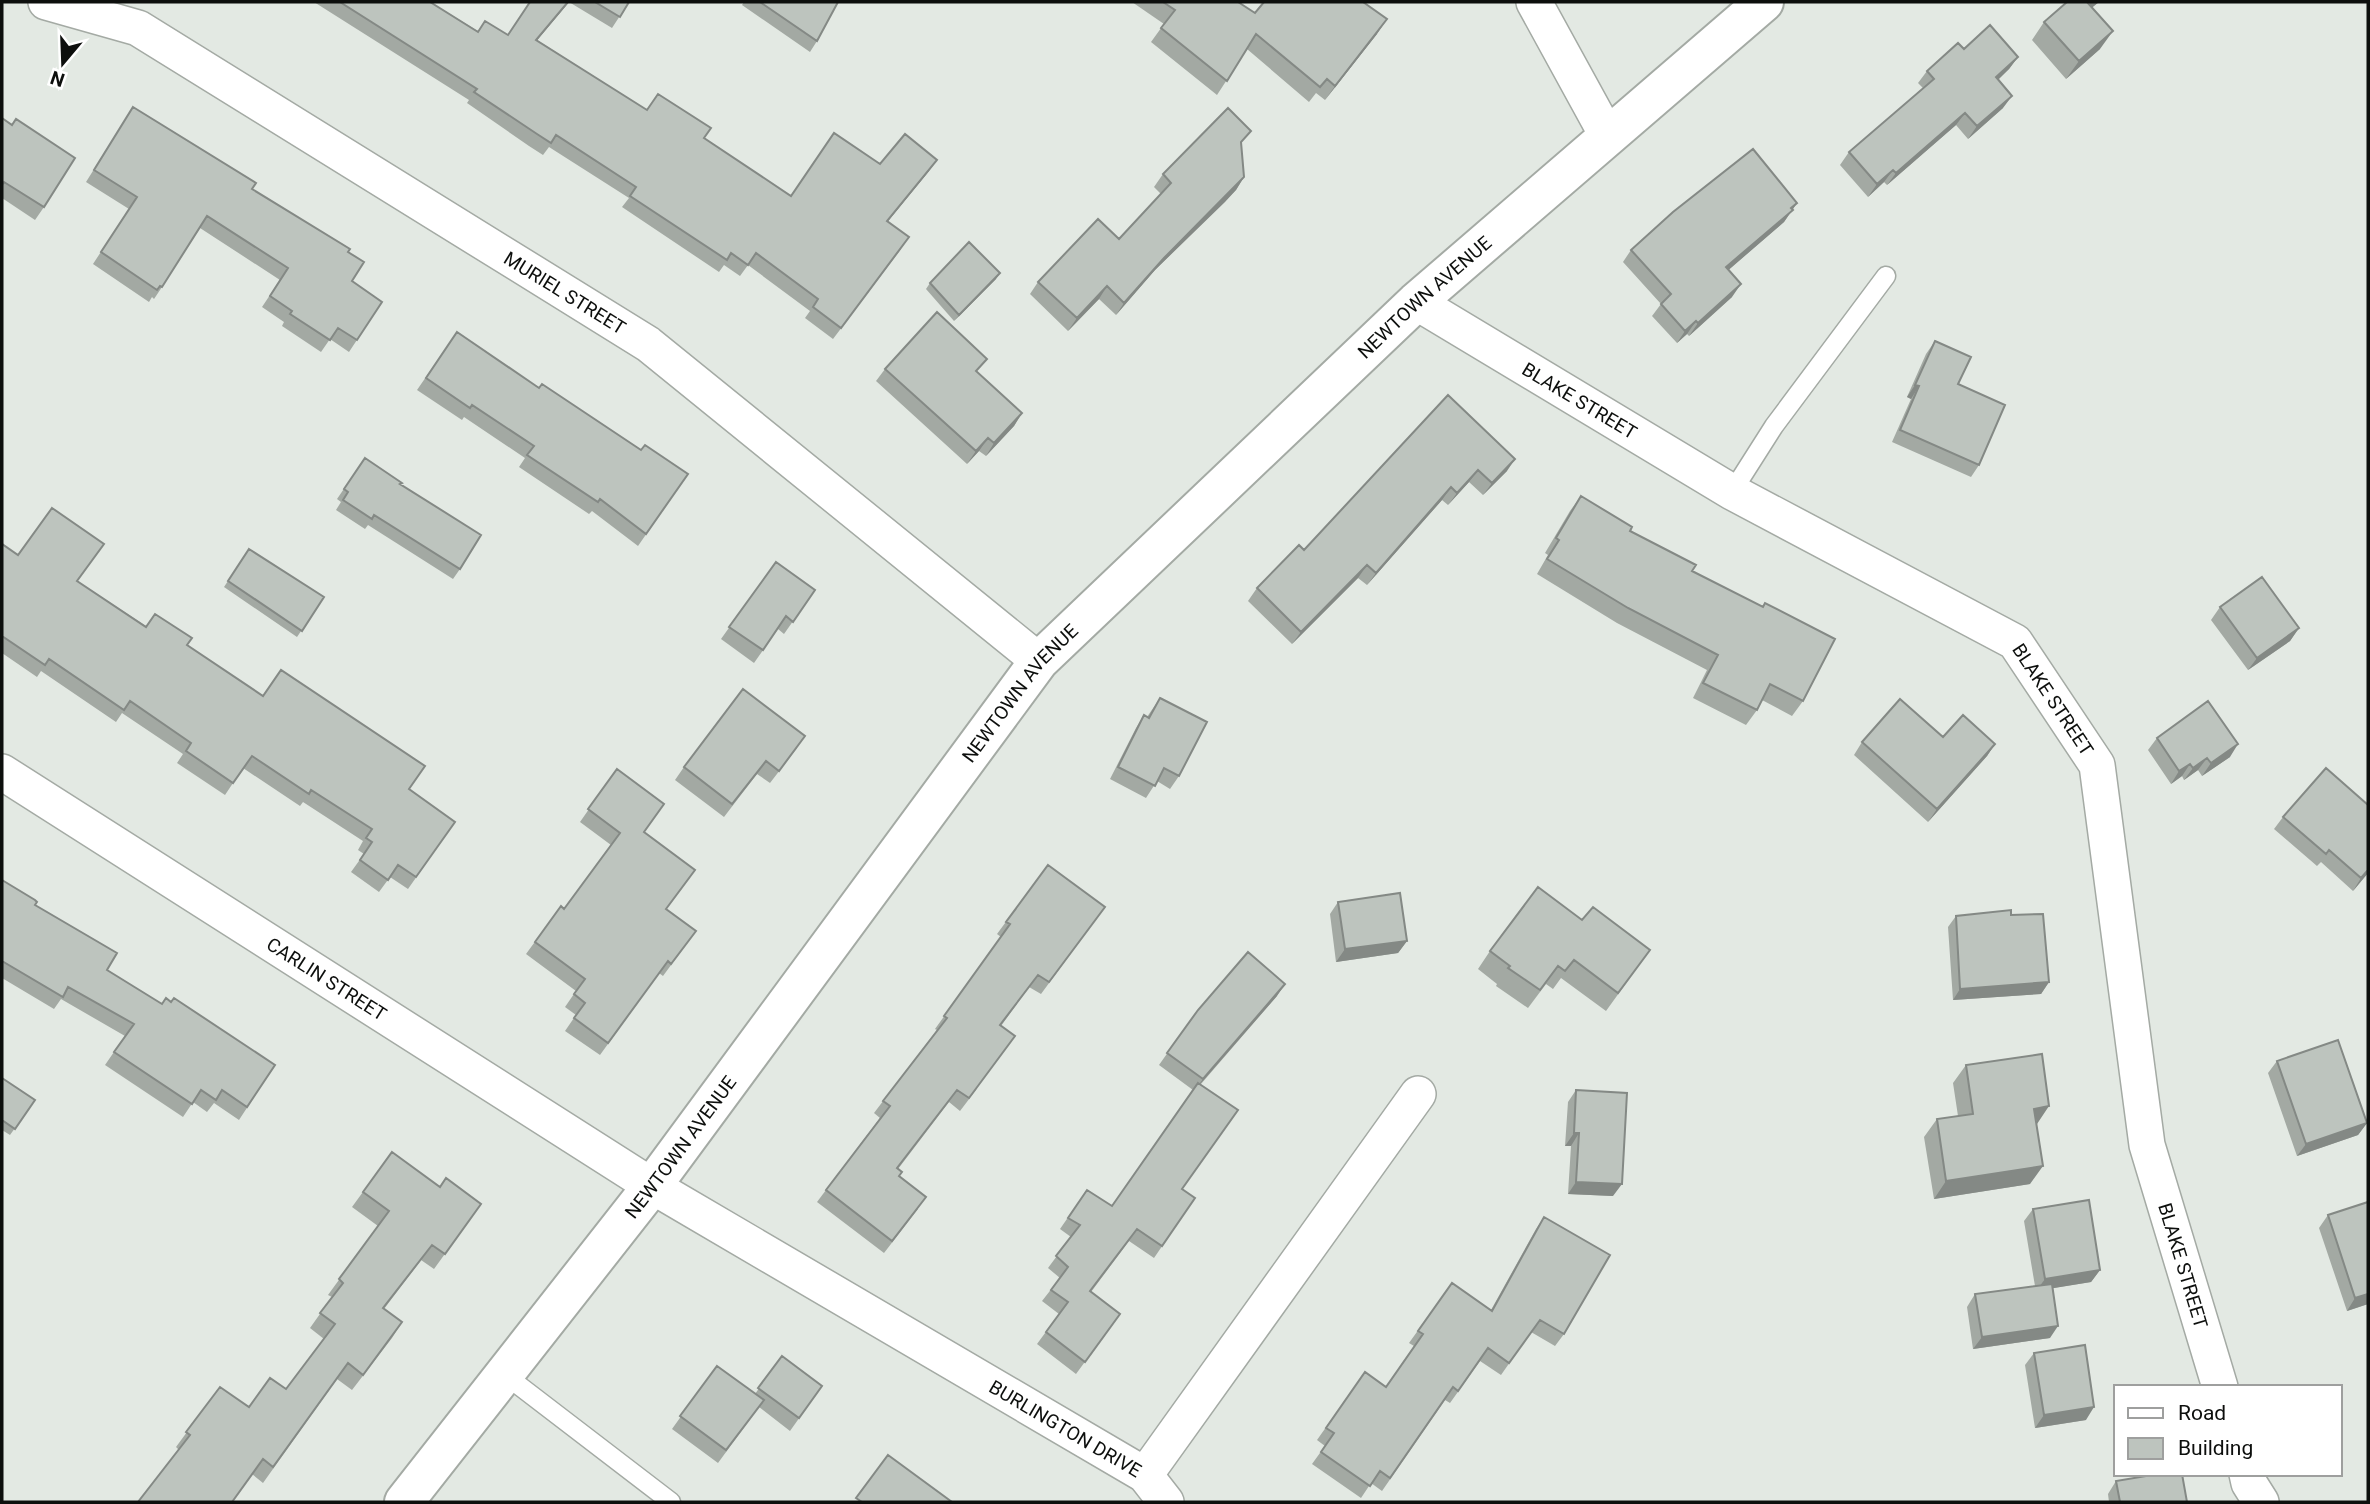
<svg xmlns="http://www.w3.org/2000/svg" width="2370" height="1504" font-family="Roboto,sans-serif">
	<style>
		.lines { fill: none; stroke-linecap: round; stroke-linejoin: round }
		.service-casing { stroke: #a4aaa4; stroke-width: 21 }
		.minor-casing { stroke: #a4aaa4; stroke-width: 38 }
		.secondary-casing { stroke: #a4aaa4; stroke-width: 42 }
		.service { stroke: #fff; stroke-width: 18 }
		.minor { stroke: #fff; stroke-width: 35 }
		.secondary { stroke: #fff; stroke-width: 38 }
		.wall { fill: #a3a9a3 }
		.shaded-wall { fill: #848985 }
		.building { fill: #bdc4be; stroke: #848985; stroke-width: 2 }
		.labels { text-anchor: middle; stroke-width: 5; stroke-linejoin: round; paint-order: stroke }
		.street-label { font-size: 19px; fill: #0d0f0d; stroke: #fff }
	</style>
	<rect width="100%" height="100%" fill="#e3e9e3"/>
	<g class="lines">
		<defs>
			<path id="service" d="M1732,492l42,-66 112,-150
				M504,1374l167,128"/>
			<g id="minor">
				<path id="s1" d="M46,2l92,26 510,316 391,317"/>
				<path d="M1534,2l74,135"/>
				<path id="s2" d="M1416,302l316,190 283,150 82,123 50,380 73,242"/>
				<path id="s3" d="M2,772l650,414 493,289 21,27"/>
				<path d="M2247,1474l2,9 12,19"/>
				<path d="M1145,1475l273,-381"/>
			</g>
			<g id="secondary">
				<path id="s4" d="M404,1502l248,-316 387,-525 377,-359 348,-300"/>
			</g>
		</defs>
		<use href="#service" class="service-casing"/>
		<use href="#minor" class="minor-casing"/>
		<use href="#secondary" class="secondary-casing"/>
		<use href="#service" class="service"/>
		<use href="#minor" class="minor"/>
		<use href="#secondary" class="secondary"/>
	</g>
	<path class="wall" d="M314,2h116l48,29 29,4 62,-33 -32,38 110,70 57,28 86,58 90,-32 49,7 -41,50 13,28 -68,90 -28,-21 5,-7 -62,-46 -8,11 -16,-11 -5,7 -97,-65 7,-9 -80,-51 -6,8 -14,-9 -62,-43 2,-3z
		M569,2h60l-17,26z
		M744,2h94l-21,39 -7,11 -68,-47z
		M1132,2h106l17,11 122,21 -52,66 -9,-7 -7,9 -62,-53 -30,46 -66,-53 13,-18z
		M2063,2h36l-7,5 8,42 -34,30 -34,-39 12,-18 21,-18z
		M1964,49l54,8 -9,12 -11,11 5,28 -35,31 -12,-14 -69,60 -3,-3 -16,15 -28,-32 9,-13 74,-64 -5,-5 9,-12z
		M133,107l119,82 96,63 4,29 30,21 -33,50 -19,-13 -9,13 -39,-26 2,-4 -22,-15 18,-27 -80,-52 -38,59 -8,12 -2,-2 -3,5 -56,-38 36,-55 -43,-27z
		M2,118l42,89 -9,13 -33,-22z
		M1241,145l3,32 -8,13 -81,80 -39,45 -17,-16 -31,32 -38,-37 8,-12 81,-43 42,-45 -7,-7 9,-13z
		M1797,203l-13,19 -56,48 4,27 -43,39 -2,-2 -10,9 -25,-27 9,-12 -38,-42 8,-12z
		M996,279l-42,42 -28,-32 4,-6z
		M457,332l82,56 102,62 47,24 -50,72 -46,-35 -3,3 -70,-47 6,-9 -61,-41 -2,3 -45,-30z
		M1935,341l23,43 21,81 -8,12 -79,-35 19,-43 -4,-2 19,-43z
		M885,369l92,4 45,40 -8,13 -28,30 -7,-5 -12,13 -91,-83z
		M1448,395l59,76 -24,24 -14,-13 -21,23 -6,-5 -75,85 -9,-7 -66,66 -44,-43 9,-13 47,-38z
		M365,458l35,26 60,85 -7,10 -85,-54 -3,4 -29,-19 5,-8 -4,-3z
		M1581,496l49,35 62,40 70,36 3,-4 38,98 -11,15 -30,-16 -5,10 -11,15 -53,-27 14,-28 -90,-47 -80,-49 11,-19 -3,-2 25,-42z
		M2,544l16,11 59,26 69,45 41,19 76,51 146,93 46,33 -47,67 -18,-12 -11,15 -28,-20 13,-18 -6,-4 5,-9 -60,-39 -3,4 -57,-38 -18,27 -48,-32 6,-9 -61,-41 -6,9 -75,-51 -4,6 -35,-24z
		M249,549l75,48 -27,40 -73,-50z
		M776,562l39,28 -31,44 -6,-5 -24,34 -33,-24z
		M2220,607l79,21 -9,13 -42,29 -37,-50z
		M1160,698l19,78 -9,13 -13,-8 -11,17 -36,-19 26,-51 8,-13 3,2z
		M1943,737l52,7 -8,12 -59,66 -74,-67 8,-13z
		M2157,738l73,19 -28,19 -4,-6 -14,10 -2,-4 -11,8 -23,-34z
		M797,748l-27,35 -13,-9 -33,43 -49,-37 9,-13z
		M617,769l27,63 22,77 30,22 -33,45 -4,-3 -59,82 -35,-24 11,-16 -11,-8 11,-16 -50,-37 35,-48 3,3 47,-64 -31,-23z
		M2368,805v68l-15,18 -32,-29 -4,4 -43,-37 9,-12z
		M1048,865l57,42 -64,87 -12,-7 -28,39 -25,64 -16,21 -11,-9 -51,67 1,7 19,33 -34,44 -67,-51 63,-84 -6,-5 63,-83 -2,-1 66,-92 -4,-3z
		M2,880l33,25 72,65 55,34 9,-2 104,63 -36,55 -25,-17 -7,9 -14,-10 -10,15 -78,-52 20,-29 -64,-37 -7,10 -52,-31z
		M1338,902l69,39 -9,12 -62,9 -6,-48z
		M2011,915l38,67 -8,12 -88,6 -5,-73 8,-11z
		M1582,920l68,30 -44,61 -45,-33 -8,11 -7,-5 -18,24 -32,-22 1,-2 -19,-15 12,-18z
		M1277,996l-76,88 -19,105 13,9 -41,60 -25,-17 -38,51 29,22 -44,60 -39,-30 22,-30 -17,-13 18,-23 -12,-10 23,-31 -11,-8 27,-39 25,16 81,-116 -34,-25 39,-55z
		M2277,1061l90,62 -9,12 -61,21 -29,-83z
		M1966,1065l70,60 -6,59 -96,15 -10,-62 13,-18 21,-3 -5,-33z
		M2,1078l33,22 -25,35 -8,-5z
		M1576,1090l37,106 -45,-2 3,-48h-6l3,-44z
		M392,1152l48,35 41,17 -47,65 -13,-9 -37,49 18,13 -10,16 -40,52 -15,-11 -74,104 -11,-9 -74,-25 -2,-2 44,-60 29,20 37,-18 38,-50 -14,-11 22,-31 -4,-2 50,-69 -26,-19z
		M2368,1202v102l-21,7 -28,-83 9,-13z
		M2033,1209l67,61 -9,12 -38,6 -3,50 -77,11 -6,-42 8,-13 60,-8 -11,-65z
		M1544,1217l20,117 -9,12 -24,-14 -30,43 -21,-14 -30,42 -5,-3 -63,91 -11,-8 -10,15 -49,-34 13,-18 -8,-6 48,-68 21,15 28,-41 -5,-3 43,-60 39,27 45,-81z
		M2034,1353l52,67 -51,8 -10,-63z
		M782,1356l40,30 -32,45 -31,-24 -41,56 -46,-34 45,-63 38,28z
		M2116,1481l71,21h-78l-1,-8z"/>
	<path class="shaded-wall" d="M568,2h1l-41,49 8,-11z
		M2091,2h8l-21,17z
		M1387,19l-10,15 -52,66 10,-14z
		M2113,31l-13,18 -34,30 13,-18z
		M2018,57l-9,12 -22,21 9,-13z
		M2012,96l-9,12 -35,31 9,-13z
		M1965,113l-9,12 -69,60 9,-12z
		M937,160l-8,11 -50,61 8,-11z
		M1893,170l-9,12 -16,15 9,-13z
		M1244,177l-8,13 -11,12 -70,68 -39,45 8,-12 40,-45z
		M1797,203l-13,19 -67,58 9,-13z
		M1000,273l-4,6 -42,42 5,-6z
		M1741,284l-9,13 -43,39 9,-13z
		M1107,286l-8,13 -31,32 9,-13z
		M1696,321l-9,13 -10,9 8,-12z
		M1915,385l4,1 -8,13 -4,-2z
		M1022,413l-8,13 -28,30 8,-13z
		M988,438l-9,13 -12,13 9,-13z
		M1515,459l-8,12 -24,24 9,-12z
		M1478,470l-9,12 -21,23 9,-12z
		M1451,487l-9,13 -75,85 9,-12z
		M1367,565l-9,13 -66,66 9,-12z
		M2299,628l-9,13 -42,29 9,-12z
		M1995,744l-8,12 -59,66 9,-13z
		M2238,744l-8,13 -28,19 9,-13z
		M2207,758l-9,12 -14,10 9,-12z
		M2190,764l-8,12 -11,8 8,-13z
		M2368,870v3l-15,18 8,-13z
		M1407,941l-9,12 -62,9 9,-13z
		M2049,982l-8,12 -88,6 7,-11z
		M1285,984l-8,12 -83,95 9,-12z
		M2049,1106l-12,18 -3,-15z
		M2367,1123l-9,12 -61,21 9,-12z
		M1574,1133h5l-8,13h-6z
		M2043,1166l-13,18 -96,15 12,-18z
		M1576,1182l46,2 -9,12 -45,-2z
		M2100,1270l-9,12 -55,9 9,-12z
		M2368,1294v10l-21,7 8,-13z
		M2058,1326l-8,12 -77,11 9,-12z
		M2094,1407l-8,13 -51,8 9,-13z"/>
	<path class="building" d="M340,2h90l48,30 7,-11 23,14 22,-33h38l-32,38 111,70 11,-16 53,34 -7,10 87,58 43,-63 46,31 25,-30 32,26 -50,61 22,16 -68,91 -28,-21 5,-8 -62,-46 -8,12 -17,-12 -4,7 -97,-64 6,-9 -80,-52 -5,8 -14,-9 -63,-42 3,-3z
		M595,2h34l-9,15z
		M760,2h78l-21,39z
		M1163,2h75l17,11 9,-11h99l24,17 -52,67 -8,-7 -7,8 -64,-53 -29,47 -66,-53 14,-18z
		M2067,2h20l26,29 -34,30 -35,-39z
		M1990,25l28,32 -22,20 16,19 -35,30 -12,-13 -69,60 -3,-3 -16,14 -28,-32 85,-73 -7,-8 31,-28 6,6z
		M133,107l123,76 -4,6 98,60 -2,3 16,10 -12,19 30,21 -25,38 -19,-12 -8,12 -40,-26 2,-3 -22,-15 18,-28 -81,-52 -45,71 -2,-1 -3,4 -56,-38 36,-55 -43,-27z
		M1228,108l23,23 -10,11 3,35 -80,81 -40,45 -17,-17 -30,32 -39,-36 60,-63 21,20 52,-56 -8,-9z
		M2,118l10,7 4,-6 59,39 -31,49 -40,-25 -2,3z
		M1753,149l44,54 -6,5 2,2 -67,57 15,17 -43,39 -2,-2 -11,10 -24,-27 10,-10 -40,-44 42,-38z
		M969,242l31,31 -41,42 -29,-32z
		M937,312l50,47 -11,12 46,42 -28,30 -6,-5 -12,13 -91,-82z
		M457,332l82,56 3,-4 99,66 4,-5 43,29 -42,60 -46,-35 -2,3 -71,-47 7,-9 -62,-41 -2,3 -44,-30z
		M1935,341l36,16 -13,27 47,21 -26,60 -79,-35 19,-44 -4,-1z
		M1448,395l67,64 -23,24 -14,-13 -21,23 -6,-6 -75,86 -9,-8 -66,67 -44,-44 42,-43 5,5z
		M365,458l37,25 -2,1 81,51 -21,34 -86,-54 -2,4 -29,-19 5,-8 -4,-3z
		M1581,496l51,31 -2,4 66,34 -4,6 71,36 2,-4 70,36 -32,62 -33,-17 -13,26 -54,-27 15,-28 -90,-47 -81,-49 12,-19 -3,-2z
		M52,508l52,36 -27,37 69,46 9,-13 37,24 -5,7 76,51 18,-26 144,96 -16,23 46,33 -39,55 -18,-12 -10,15 -28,-20 12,-18 -6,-4 6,-9 -61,-39 -2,4 -57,-38 -19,27 -47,-32 5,-8 -61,-42 -6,9 -75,-51 -4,6 -43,-29v-92l16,11z
		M249,549l75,48 -22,34 -74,-50z
		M776,562l39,28 -22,32 -7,-6 -23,34 -34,-23z
		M2262,577l37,51 -42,30 -37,-51z
		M743,689l62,47 -26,35 -13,-10 -34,43 -48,-37z
		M1160,698l47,24 -28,54 -15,-8 -9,18 -37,-19 26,-52 5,3z
		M1900,699l43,38 20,-22 32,29 -58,65 -75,-67z
		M2208,701l30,43 -27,19 -4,-5 -14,10 -3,-4 -11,7 -22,-33z
		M2326,768l42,37v65l-7,8 -32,-28 -3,4 -43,-37z
		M617,769l47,35 -20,28 51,38 -29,39 30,22 -25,33 -3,-3 -60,82 -34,-25 11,-15 -11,-9 11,-15 -50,-37 26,-36 3,3 56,-76 -32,-24z
		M1048,865l57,42 -56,75 -11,-7 -38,50 15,11 -46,62 -12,-8 -60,78 5,4 -3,4 27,21 -34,44 -66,-51 64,-84 -7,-5 64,-83 -3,-2 66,-92 -4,-2z
		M2,880l33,20 2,2 -2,3 82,48 -10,17 55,34 4,-6 5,4 3,-4 101,67 -28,42 -25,-17 -6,10 -15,-10 -9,14 -78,-52 20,-28 -66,-37 -5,10 -61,-36z
		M1538,887l44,33 11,-13 57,43 -32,43 -44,-33 -9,11 -7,-5 -18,24 -32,-22 2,-2 -20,-15z
		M1400,893l7,48 -62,8 -7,-47z
		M2011,910v5l32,-1 6,68 -89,7 -4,-73z
		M1248,952l37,32 -82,95 -36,-26 31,-43z
		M2338,1040l29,83 -61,21 -29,-83z
		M2042,1054l7,52 -15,3 9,57 -97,15 -9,-62 36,-5 -7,-49z
		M2,1078l33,22 -20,29 -13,-9z
		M1198,1083l40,27 -56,79 13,9 -33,48 -25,-17 -47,62 30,23 -35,48 -39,-30 22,-30 -17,-12 17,-23 -12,-11 24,-31 -12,-7 19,-28 25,16z
		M1576,1090l51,3 -5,91 -46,-2 3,-49h-5z
		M392,1152l48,35 6,-9 35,26 -36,50 -13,-9 -49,63 19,14 -39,53 -15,-12 -75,104 -10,-8 -31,43h-94l52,-67 -4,-3 34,-45 29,20 21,-29 16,11 49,-65 -15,-11 23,-30 -4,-4 50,-68 -26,-19z
		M2089,1200l11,70 -55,9 -12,-70z
		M2368,1202v92l-13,4 -27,-83z
		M1544,1217l66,38 -46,79 -24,-14 -31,43 -21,-15 -30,43 -5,-4 -63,91 -10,-7 -10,15 -49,-34 13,-19 -8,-5 39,-56 21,15 37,-53 -5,-3 34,-48 40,28z
		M2052,1284l6,42 -76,11 -7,-43z
		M2085,1345l9,62 -50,8 -10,-62z
		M782,1356l40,30 -23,32 -41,-30z
		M717,1366l47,34 -38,50 -46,-34z
		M888,1455l64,47h-90l-6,-4z
		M2158,1474h24l5,28h-67l-4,-21z"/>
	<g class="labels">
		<g class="street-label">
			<text dy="7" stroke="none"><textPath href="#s1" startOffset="598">MURIEL STREET</textPath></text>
			<text dy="7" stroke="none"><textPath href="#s4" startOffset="1584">NEWTOWN AVENUE</textPath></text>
			<text dy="7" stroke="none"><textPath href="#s2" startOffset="191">BLAKE STREET</textPath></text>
			<text dy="7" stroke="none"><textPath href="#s4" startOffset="1017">NEWTOWN AVENUE</textPath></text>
			<text dy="7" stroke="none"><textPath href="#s2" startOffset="758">BLAKE STREET</textPath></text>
			<text dy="7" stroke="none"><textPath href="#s3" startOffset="385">CARLIN STREET</textPath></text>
			<text dy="7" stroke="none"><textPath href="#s4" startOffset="450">NEWTOWN AVENUE</textPath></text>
			<text dy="7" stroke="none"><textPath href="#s2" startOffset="1346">BLAKE STREET</textPath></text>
			<text dy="7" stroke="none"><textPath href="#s3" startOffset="1250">BURLINGTON DRIVE</textPath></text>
		</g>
	</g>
	<rect width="2370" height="1504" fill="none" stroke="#0d0f0d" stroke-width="7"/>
	<rect x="2114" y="1385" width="228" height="91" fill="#ffffff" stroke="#9e9f9e" stroke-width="2"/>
	<rect x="2128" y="1408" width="35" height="10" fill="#ffffff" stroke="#9e9f9e" stroke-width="2"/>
	<text x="2178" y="1420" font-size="21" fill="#0d0f0d">Road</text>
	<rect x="2128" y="1438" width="35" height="21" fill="#bdc4be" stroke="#9e9f9e" stroke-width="2"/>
	<text x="2178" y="1455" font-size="21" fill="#0d0f0d">Building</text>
	<g transform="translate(63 63) rotate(199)" stroke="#ffffff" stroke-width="5" paint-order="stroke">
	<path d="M0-5L12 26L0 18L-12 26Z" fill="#0d0f0d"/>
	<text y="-10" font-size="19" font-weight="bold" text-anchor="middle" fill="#0d0f0d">N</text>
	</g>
</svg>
